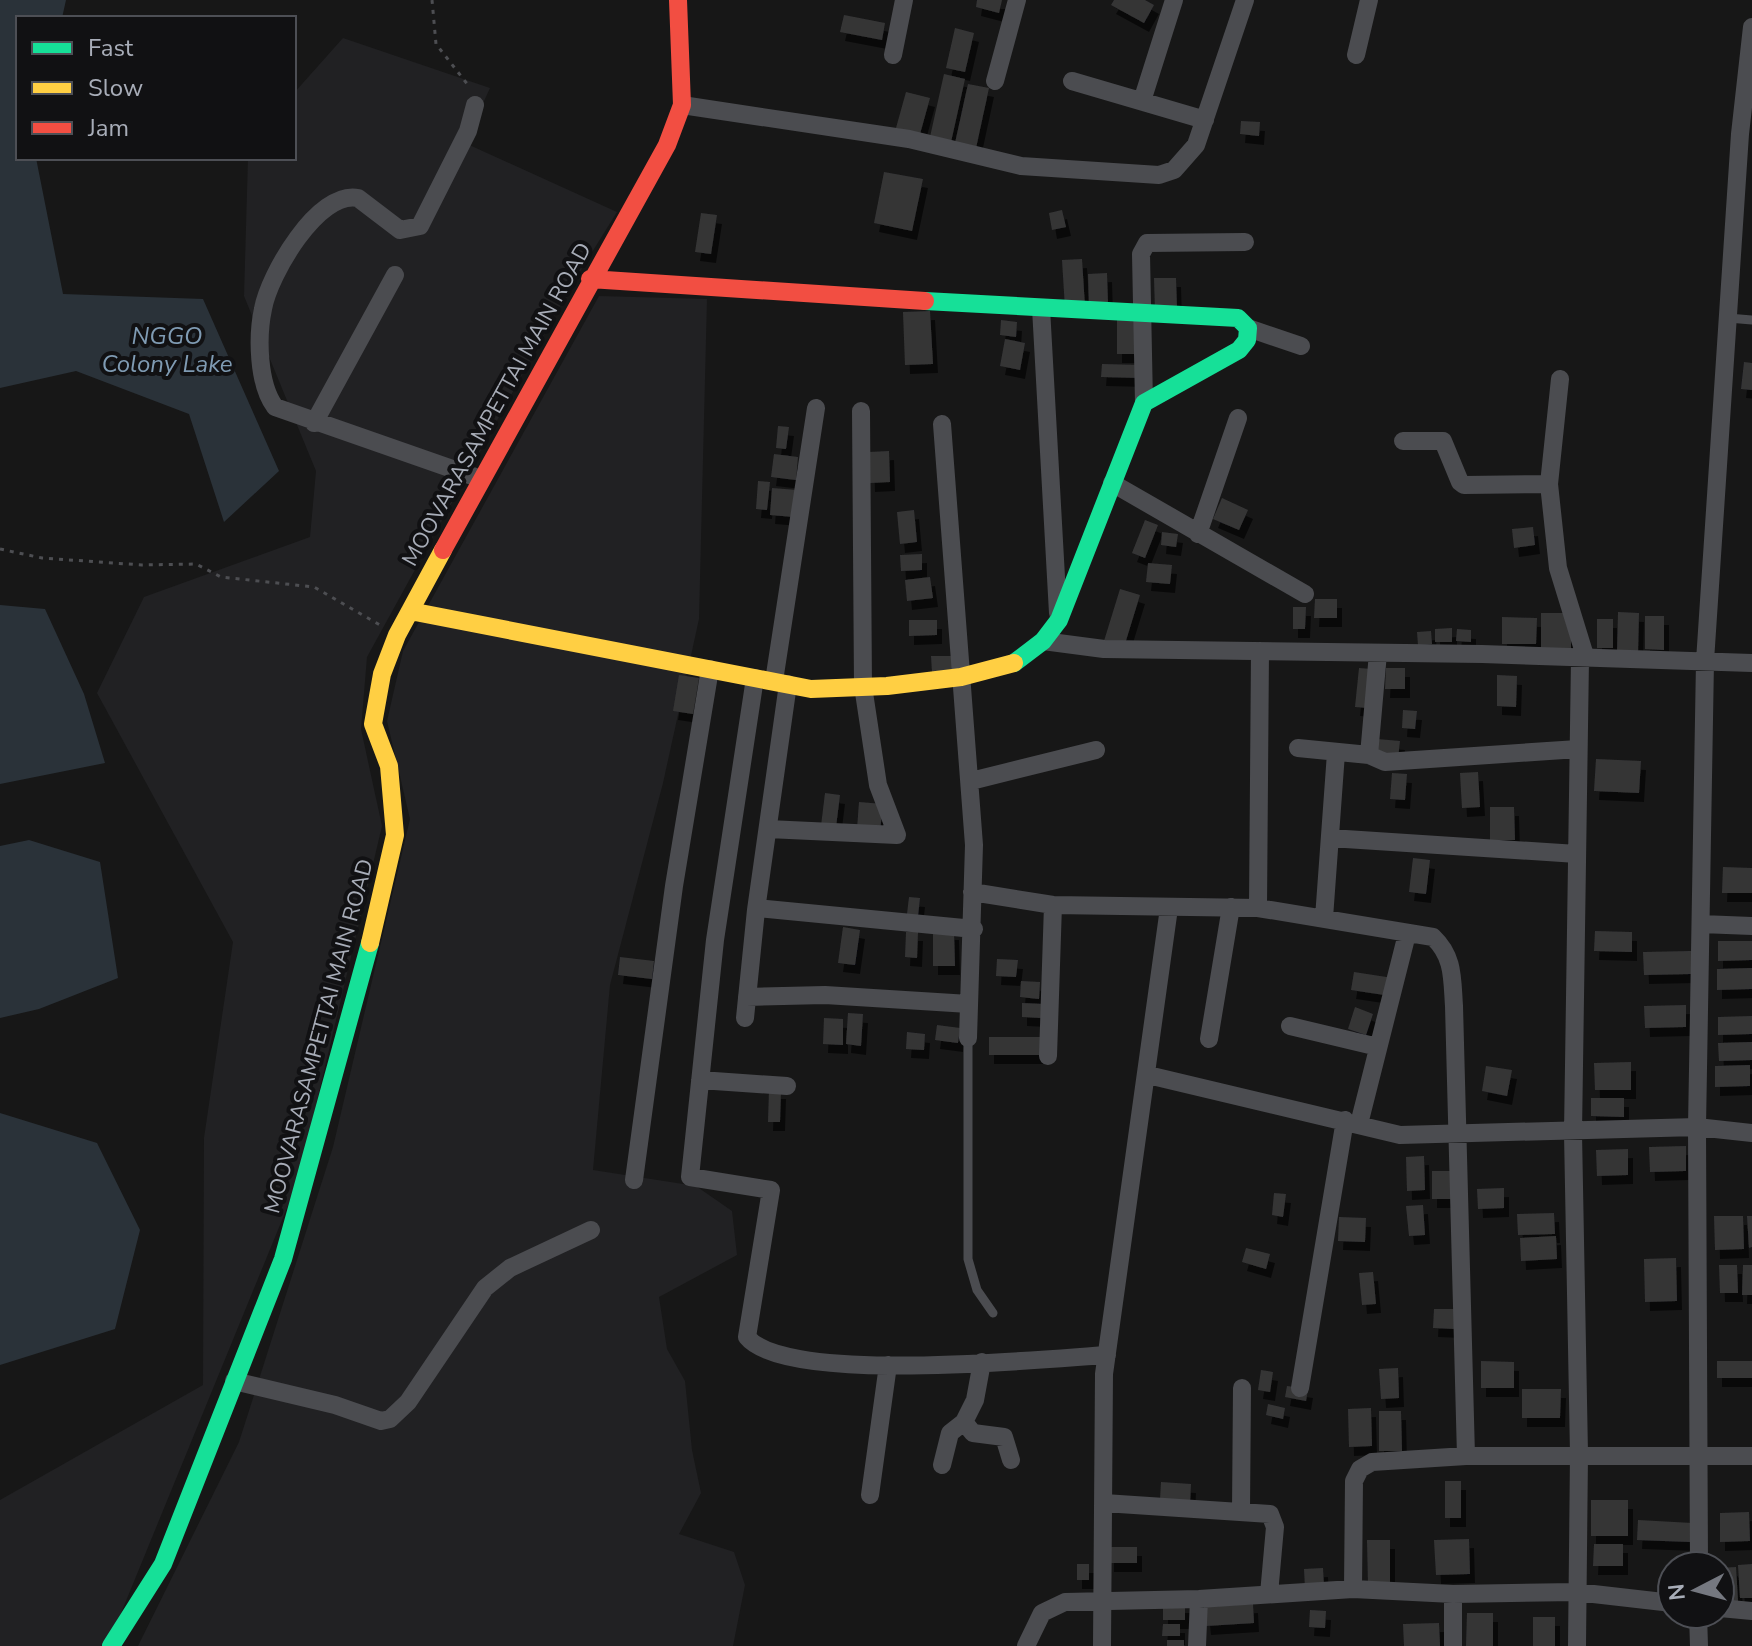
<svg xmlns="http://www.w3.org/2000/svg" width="1752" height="1646" font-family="'Nunito Sans',sans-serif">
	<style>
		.built { fill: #212123 }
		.water { fill: #2a3239 }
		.building { fill: #353536; filter: url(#shadow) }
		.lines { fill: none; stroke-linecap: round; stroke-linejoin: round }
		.path { stroke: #4d4e52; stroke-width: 3; stroke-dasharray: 4 6; stroke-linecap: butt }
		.lane { stroke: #4b4c50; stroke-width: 9 }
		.street { stroke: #4b4c50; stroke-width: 18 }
		.fast { stroke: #16e098; stroke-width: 18 }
		.slow { stroke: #ffcf43; stroke-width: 18 }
		.jam { stroke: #f24e42; stroke-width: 18 }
		.labels { text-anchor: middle; stroke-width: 8; stroke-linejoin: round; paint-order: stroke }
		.street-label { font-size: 22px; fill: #a8adb8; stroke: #111113 }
		.water-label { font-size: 24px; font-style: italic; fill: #7f9bb3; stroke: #111113 }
	</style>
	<defs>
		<filter id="shadow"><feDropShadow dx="5" dy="9" stdDeviation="0" flood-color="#0009"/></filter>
	</defs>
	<rect width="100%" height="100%" fill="#171717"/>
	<path class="built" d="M343,38l147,50 -25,55 152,69 -46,74 -204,371 -6,72 21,97 -84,355 -188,459 -4,6h-106v-146l203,-115 1,-247 29,-196 -136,-249 47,-96 166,-60 6,-66 -72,-175 4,-138h46v-65z
		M599,296l108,3 -8,320 -36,164 -53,202 -17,185 103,16 36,25 5,44 -78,42 8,52 18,32 7,69 9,43 -22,41 55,18 11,33 -12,61h-595l101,-204 94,-295 77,-328 -23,-98 16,-70z"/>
	<path class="water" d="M0,0h66l-4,18h-44v140h18l27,136 140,5 76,172 -55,51 -35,-108 -113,-43 -76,17z
		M0,605l45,4 39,85 21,69 -105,21z
		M29,840l71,22 18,116 -79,31 -39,9v-172z
		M0,1113l97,30 43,87 -25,99 -115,36z"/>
	<path class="building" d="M977,0h25l-3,13 -23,-6z
		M1114,0h31l9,5 -10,18 -33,-18z
		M844,15l41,8 -3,17 -42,-8z
		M955,28l19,5 -9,39 -19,-4z
		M944,74l21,5 -14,63 -21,-5z
		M968,84l21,4 -13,60 -21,-5z
		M906,92l24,6 -10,36 -24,-6z
		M1241,121l19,1 -1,14 -19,-2z
		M884,172l39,7 -11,52 -38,-8z
		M1062,210l4,17 -14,3 -3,-17z
		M701,213l16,2 -6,39 -16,-2z
		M1082,259l3,48 -20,1 -3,-48z
		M1107,273l1,32 -19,1 -1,-32z
		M1154,278h22l1,32 -22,1z
		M930,311l3,53 -28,1 -2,-53z
		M1117,319h23v35h-23z
		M1001,320l16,2 -1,15 -16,-2z
		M1005,339l20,4 -5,27 -20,-4z
		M1744,362l8,1v27l-11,-1z
		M1102,364l40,1 -1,13 -40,-1z
		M778,426l11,1 -3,22 -10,-1z
		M889,451l1,31 -20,1 -1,-31z
		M774,454l24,3 -2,23 -25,-3z
		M758,481l12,1 -3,28 -11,-1z
		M772,488l25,2 -3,27 -24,-2z
		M1222,498l26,12 -9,20 -26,-11z
		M914,510l3,32 -17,2 -3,-32z
		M1145,520l13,5 -13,33 -13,-5z
		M1533,527l2,18 -21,3 -2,-19z
		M1162,532l16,2 -2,13 -15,-2z
		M922,554v16l-21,1 -1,-16z
		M1148,563l24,2 -2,19 -24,-2z
		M930,577l3,21 -26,3 -2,-21z
		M1120,589l20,6 -16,52 -20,-6z
		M1315,599h22v19h-23z
		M1293,607h13l-1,22h-12z
		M1618,612l21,1 -1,40h-21z
		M1541,613h30v38h-30z
		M1645,616h19v34l-19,-1z
		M1502,617l35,1 -1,26h-34z
		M1597,619h16v29h-16z
		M909,620h28v15l-28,1z
		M1452,628v14h-17v-13z
		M1457,629l14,1v12l-15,-1z
		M1431,631l1,13 -14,1 -1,-13z
		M931,656h22l1,15 -22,1z
		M1359,668l13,1 -4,39 -13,-1z
		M1386,668h19v21h-20z
		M679,675l20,3 -6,36 -20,-3z
		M1497,675l20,1 -1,31 -19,-1z
		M1403,710l14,1 -2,18 -13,-1z
		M1377,739l23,2 -2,17 -22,-2z
		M1596,759l45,2 -2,32 -45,-2z
		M1478,772l2,35 -18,1 -2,-35z
		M1392,773l15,1 -2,26 -15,-1z
		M825,793l15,2 -4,32 -15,-1z
		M859,802l24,2 -3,27 -23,-2z
		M1490,807h24l1,33h-25z
		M1413,858l17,2 -4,34 -17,-2z
		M1723,867l29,1v25h-30z
		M909,897l11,1 -2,18 -11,-2z
		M843,927l17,3 -5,35 -17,-2z
		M933,931h21l1,35h-22z
		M1595,931l37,1v20l-38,-1z
		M906,932h12l-1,26 -12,-1z
		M1718,941h34v19l-34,1z
		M1691,951l1,23 -48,1 -1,-23z
		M620,957l34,4 -2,18 -34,-4z
		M997,959l21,1 -2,17 -20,-1z
		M1752,968v21l-35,1v-21z
		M1354,972l39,6 -2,18 -40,-6z
		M1021,981l19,1 -1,17 -19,-2z
		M1022,1003l21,1 -1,14 -20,-1z
		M1686,1005v22l-41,1 -1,-22z
		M1355,1007l18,7 -7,21 -18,-6z
		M848,1013l15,1 -2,32 -15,-2z
		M1752,1016v18l-34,1v-18z
		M824,1018l19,1v26l-20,-1z
		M937,1025l23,3 -2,15 -23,-3z
		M907,1032l18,2 -1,16 -18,-1z
		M989,1037h54v18h-54z
		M1752,1042v18l-33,1 -1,-18z
		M1631,1062v28h-36l-1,-27z
		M1750,1065v21l-35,1v-21z
		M1486,1066l26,4 -5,26 -25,-5z
		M769,1090h12l-1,32h-12z
		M1591,1098h33v19l-33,-1z
		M1686,1146v25l-36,1 -1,-25z
		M1628,1149v26l-31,1 -1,-26z
		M1424,1156l1,34 -18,1 -1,-34z
		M1432,1171h22v28h-22z
		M1504,1188v20l-26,1 -1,-20z
		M1274,1193l12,1 -3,23 -11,-2z
		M1423,1205l2,30 -16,1 -3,-30z
		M1554,1213l1,21 -37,1 -1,-21z
		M1714,1216h29l1,33 -29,1z
		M1747,1216h5v31l-3,1z
		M1339,1217l27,1 -1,24 -27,-1z
		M1556,1236l1,23 -36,2 -1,-23z
		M1246,1248l24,6 -4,15 -24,-7z
		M1676,1258l1,43 -32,1 -1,-43z
		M1719,1265h18l1,28h-18z
		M1743,1265h9v30h-10z
		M1373,1272l3,32 -14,1 -3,-32z
		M1434,1309h22v20l-23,-1z
		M1481,1361l33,1v26h-33z
		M1717,1361h35v17h-35z
		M1398,1368l1,30 -18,1 -2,-30z
		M1261,1370l12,2 -3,20 -12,-2z
		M1287,1386l21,3 -2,12 -21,-4z
		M1522,1389h39l-1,29h-38z
		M1268,1404l17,4 -2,11 -17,-4z
		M1371,1408l1,38 -23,1 -1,-38z
		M1379,1411h22l1,40h-23z
		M1445,1481h16v37h-16z
		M1161,1482l30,2 -1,19 -30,-3z
		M1591,1500h37v36h-37z
		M1749,1512l1,29 -30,1v-29z
		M1638,1520l54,3 -1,19 -54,-2z
		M1469,1539l1,35 -34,1 -2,-35z
		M1367,1540h23v45h-22z
		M1594,1544h29v22h-30z
		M1109,1547h28v16h-28z
		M1077,1564h12v16h-12z
		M1752,1564v34h-12l-2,-33z
		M1736,1567l2,34h-18v-33z
		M1323,1568l1,19 -19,1 -1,-19z
		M1163,1604h22v16h-22z
		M1253,1604l1,19 -48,3 -2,-19z
		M1310,1610l16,1 -1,17 -16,-1z
		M1467,1613h26v33h-27z
		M1533,1617h22v29h-22z
		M1439,1623l1,23h-36l-1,-22z
		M1163,1624h17v12h-18z
		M1167,1640h17v6h-17z"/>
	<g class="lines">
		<path class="path" d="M432,0l4,44 32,41
			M0,549l42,9 100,7 54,-1 25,13 93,10 66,38"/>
		<path class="lane" d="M1728,318l24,2
			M968,1038v221l9,31 16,23"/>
		<path class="street" d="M893,55l11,-55
			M1356,55l13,-55
			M995,81l22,-81
			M1072,81l133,39
			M1142,101l32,-101
			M475,105l-7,26 -48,95 -20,4 -42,-32c-40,-8 -89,77 -95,111 -6,28 -5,75 12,98l206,72
			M682,105l227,34 112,27 138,9 15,-5 22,-25 49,-145
			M1041,308l17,305
			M1248,328l53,18
			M1144,403l-3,-149 6,-11 98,-1
			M314,423l81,-148
			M942,424l32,421 -6,193
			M1403,441h40l17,41 4,3 85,-1 9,84 28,91
			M1112,483l193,111
			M1549,484l11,-105
			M1198,534l40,-116
			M1043,641l61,8 378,5 270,9
			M1378,653l-9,102 16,7 193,-13
			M755,678l-40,262 -25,237 81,13 -24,147c38,48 295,22 360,18
			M774,681l42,-273
			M1298,748l71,7
			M971,781l125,-31
			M768,829l129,6 -19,-50 -15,-99 -2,-275
			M1330,838l247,16
			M972,892l81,13 205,3 175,29c21,20 19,41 21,69l12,450
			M757,908l217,21
			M1258,908l2,-257
			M1324,918l12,-165
			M1701,924l51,2
			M747,997l78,-2 144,9
			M745,1018l11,-108 32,-226
			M1290,1026l88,21
			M1209,1039l22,-132
			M1048,1056l5,-151
			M1148,1075l252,60 297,-8 55,6
			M700,1080l87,6
			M1359,1124l48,-190
			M634,1180l40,-294 36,-217
			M234,1381l101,24 46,16 9,-2 18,-17 77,-114 25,-20 81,-38
			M1300,1388l45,-268
			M964,1422l9,11 31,4 7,23
			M942,1465l8,-32 14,-11 11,-22 7,-38
			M870,1495l18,-130
			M1104,1503l166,11 5,13 -6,67
			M1241,1510l1,-122
			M1699,1566l-2,-439 8,-466 35,-527 12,-107
			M1353,1589l1,-108 6,-12 12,-7 94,-6h286
			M1720,1608l32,3
			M1698,1614l1,32
			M1026,1646l16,-33 23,-11 134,-3 154,-10 100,5
			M1102,1646l2,-272 65,-466
			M1197,1646l2,-47
			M1453,1646v-52l123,-2 96,11
			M1577,1646l2,-192 -6,-321 7,-474"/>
		<path class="fast" d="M925,301l313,17 10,10 -1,12 -8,10 -95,53 -85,217 -16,21 -29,22
			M111,1646l52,-82 120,-305 87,-316"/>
		<path class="slow" d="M410,611l401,78 76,-3 74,-9 53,-14
			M370,943l25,-108 -6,-69 -16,-42 9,-50 15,-39 46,-85"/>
		<path class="jam" d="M590,279l335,22
			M443,550l224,-405 15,-40 -4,-105"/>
	</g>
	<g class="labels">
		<g class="street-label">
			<text transform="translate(496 404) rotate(-61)" y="8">MOOVARASAMPETTAI MAIN ROAD</text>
			<text transform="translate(318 1036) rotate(-75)" y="8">MOOVARASAMPETTAI MAIN ROAD</text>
		</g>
		<g class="water-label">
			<text x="167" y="344">NGGO<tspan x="167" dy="28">Colony Lake</tspan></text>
		</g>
	</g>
	<rect x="16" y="16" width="280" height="144" fill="#111113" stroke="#4d4f55" stroke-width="2"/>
	<rect x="32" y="42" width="40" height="12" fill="#16e098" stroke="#4d4f55" stroke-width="2"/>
	<text x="88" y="56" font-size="24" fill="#a8adb8">Fast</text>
	<rect x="32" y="82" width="40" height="12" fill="#ffcf43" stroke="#4d4f55" stroke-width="2"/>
	<text x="88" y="96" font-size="24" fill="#a8adb8">Slow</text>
	<rect x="32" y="122" width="40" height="12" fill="#f24e42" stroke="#4d4f55" stroke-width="2"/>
	<text x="88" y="136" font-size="24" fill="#a8adb8">Jam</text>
	<g transform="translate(1696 1590) rotate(264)"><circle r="38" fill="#111113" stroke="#4d4f55" stroke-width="2"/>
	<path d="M0-6L14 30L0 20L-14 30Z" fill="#757880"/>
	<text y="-12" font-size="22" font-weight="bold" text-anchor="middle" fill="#a8adb8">N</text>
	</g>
</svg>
